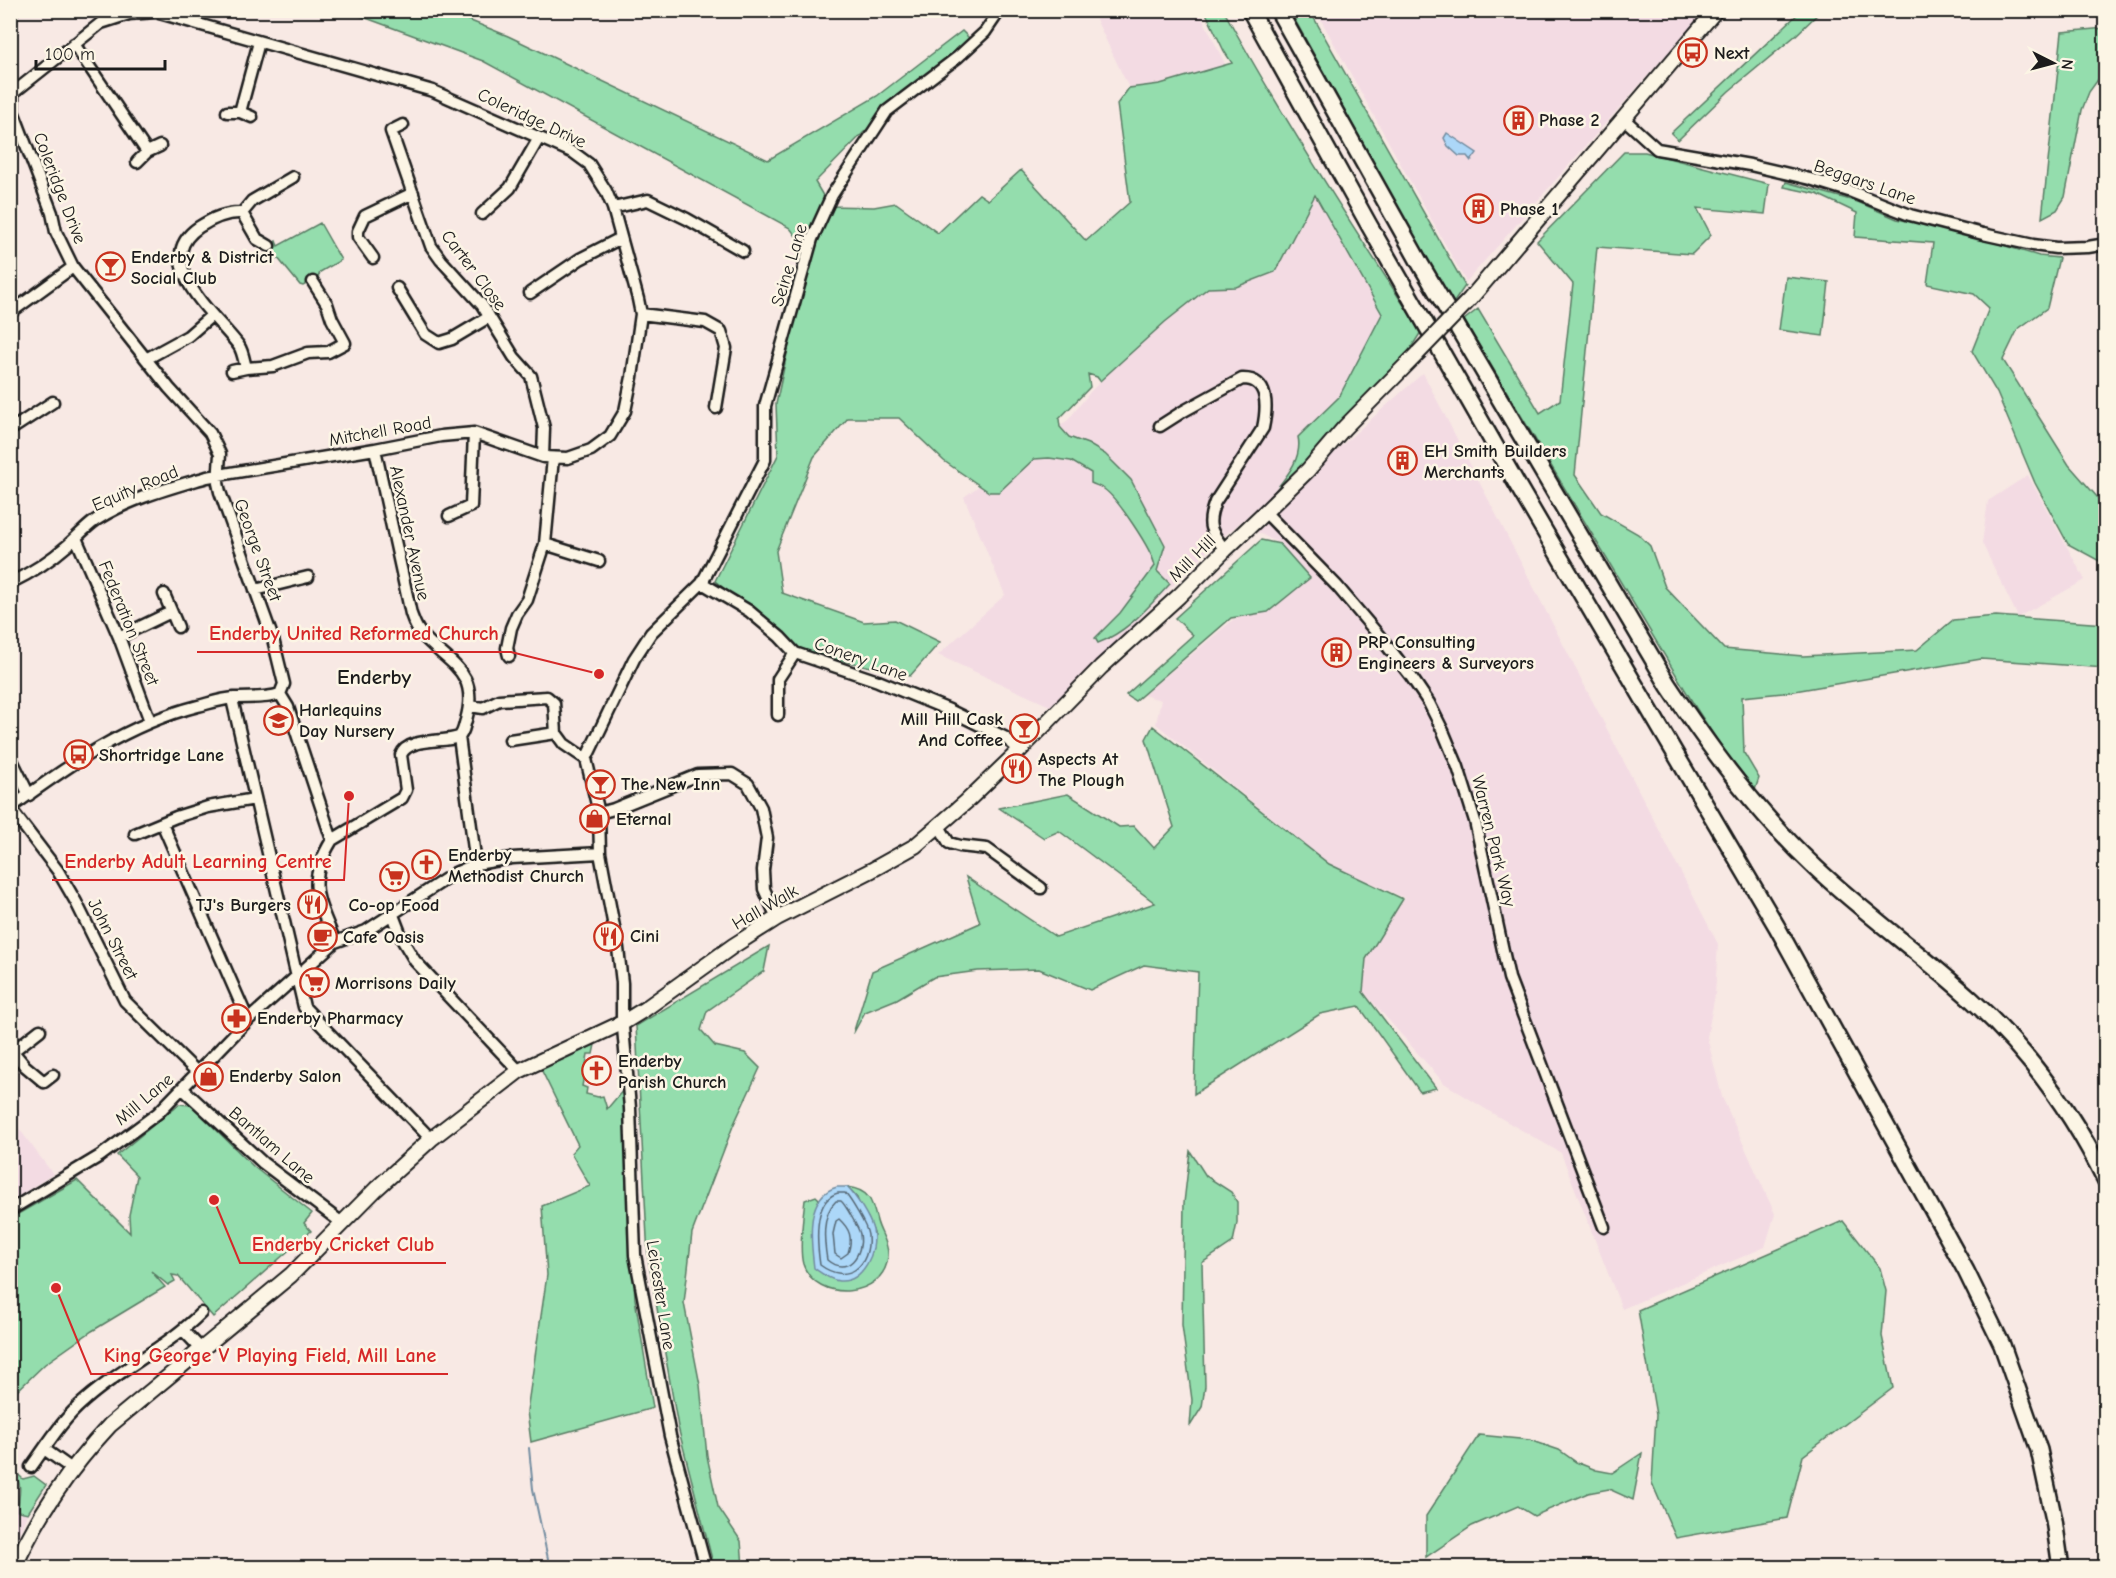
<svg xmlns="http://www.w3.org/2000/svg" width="2116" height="1578" font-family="'Comic Neue',sans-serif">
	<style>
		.built { fill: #f3dbe3 }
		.green { fill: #94ddad; stroke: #587c64; stroke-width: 1.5 }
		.water { fill: #acd7f8; stroke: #728ca0; stroke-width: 1.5 }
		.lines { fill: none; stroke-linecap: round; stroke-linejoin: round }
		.shore { stroke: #566774; stroke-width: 1.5 }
		.stream { stroke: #728ca0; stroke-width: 2 }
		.minor-casing { stroke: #1c1c1c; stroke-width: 15 }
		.major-casing { stroke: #1c1c1c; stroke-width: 18 }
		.highway-casing { stroke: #1c1c1c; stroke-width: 20 }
		.minor { stroke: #fcf5e5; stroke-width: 10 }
		.major { stroke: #fcf5e5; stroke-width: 14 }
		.highway { stroke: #fcf5e5; stroke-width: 15 }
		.major-bridge-casing { stroke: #1c1c1c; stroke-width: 18; stroke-linecap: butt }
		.major-bridge { stroke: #fcf5e5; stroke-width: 14 }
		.labels { text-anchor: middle; stroke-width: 5; stroke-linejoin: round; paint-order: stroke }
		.poi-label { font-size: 18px; font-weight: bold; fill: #1c1c1c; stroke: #fcf5e5; text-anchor: start }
		.street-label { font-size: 18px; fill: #1c1c1c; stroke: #fcf5e5 }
		.quarter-label { font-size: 21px; font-weight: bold; fill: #1c1c1c; stroke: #fcf5e5 }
		.leader { fill: none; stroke: #d62828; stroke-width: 2 }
		.callout-dot { fill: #d62828; stroke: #fcf5e5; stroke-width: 2 }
		.callout-label { font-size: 20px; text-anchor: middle; font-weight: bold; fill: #d62828; stroke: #fcf5e5; stroke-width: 5; stroke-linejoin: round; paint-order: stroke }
	</style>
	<rect width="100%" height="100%" fill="#f8e9e4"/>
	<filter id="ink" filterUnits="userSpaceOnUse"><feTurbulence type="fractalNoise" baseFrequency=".0167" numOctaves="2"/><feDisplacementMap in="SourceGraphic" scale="12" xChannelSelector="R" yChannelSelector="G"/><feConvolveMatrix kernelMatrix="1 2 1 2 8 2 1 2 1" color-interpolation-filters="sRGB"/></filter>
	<g filter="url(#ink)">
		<path class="built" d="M1696,10l5,5 -235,267 -150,-271z
			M1092,11h107l32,65 -102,12z
			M1315,195l67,118 -43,84 -41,40 2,10 -9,23 -20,26 -62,53 -157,158 -114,-52 67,-60 -41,-98 104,-77 23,-29 31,-31 43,-38 43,-34 29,-1 38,-15z
			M1423,373l295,571 -3,51 -8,42 15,60 53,117 -10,33 -143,62 -61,-156 -69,-40 -48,-30 -82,-93 2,-31 41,-61 -76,-34 -173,-140 5,-24 -18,-5 91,-76 35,-8 40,-33 -29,-34 -25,-13 86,-85z
			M2028,475l57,105 -67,37 -36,-74 6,-42z
			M11,1118l42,56 -42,27h-1z
			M11,1467l12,12 11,-3 12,9 -18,28 -17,37z"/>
		<path class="green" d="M347,11h99l62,25 260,124 109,-64 85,-65 8,8 -107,94 -48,49 14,24 45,1 22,-4 42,30 41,-39 9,6 33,-30 65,71 44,-39 -13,-98 12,-16 31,-4 72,-21 -8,-12 -19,-40h19c60,110 129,215 197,321l-14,22 -96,102 -40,40c13,-17 32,-36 27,-59l41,-40 43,-83 -67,-119 -40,77 -39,15 -28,1 -43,34 -65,59 -3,-4 -9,-3 2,13 -31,32 1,8 9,10 19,7 17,10 26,26 34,65 -8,26 13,13c-22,23 -42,48 -72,59l-3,-5 25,-25 35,-47c-3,-16 -37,-67 -51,-77 -3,-2 -9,-4 -13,-6v-10l-20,-12 -22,-3 -15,1 -35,33h-10l-45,-31 -45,-43h-51l-34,39 -38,94 6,42 82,29 31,-2 45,22 -30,34 -109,-25 -86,-70 63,-126 -2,-51 33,-151 -19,-25 -307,-167z
			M1290,11h20l155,275 -13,19z
			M1801,11h20l-26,25 -66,55 -51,49 -7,-7z
			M2105,28v42l-16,22 -7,18 -17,87 -8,13 -15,8 20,-186z
			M1624,152h21l124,32 -4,30 -68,-6 14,27 -19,19 -95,-7 -22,228 26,38 37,21 12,12 15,41 59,62 79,7 114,-6 36,-30 43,-4 109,8v44l-124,-9 -198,34 -41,4 2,56 15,25 -4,12 -34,-44 -25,-38 -232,-388 14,-11 62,104 20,-13 13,-116 -36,-43z
			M1786,182l72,20 39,17 55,11 87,26 20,2 -12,50 -29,21 -15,31 66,105 36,41v58l-37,-20 -33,-61 -38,-90 -25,-42 17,-43 -15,-14 -47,-10 6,-41 -78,-6 2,-24 -40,-19 -33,-7z
			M320,223l21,37 -21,12 -2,6 -15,8 -3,-1 -23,-28 -6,-2 -2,-9 7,-5 2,5z
			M1786,277l43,5 -6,54 -44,-6z
			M1261,540l19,4 30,34 -42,34 -37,6 -96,83 -9,-6 67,-60 -18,-17z
			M1153,726l176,138 74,35 -37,60 -3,33 73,96 -16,4 -61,-86 -39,8 -126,80 4,-122 -54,-7 -54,25 -51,-21 -61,2 -44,6 -37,22 -32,13 -12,22 19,-63 108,-48 -14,-46 90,60 99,-34 -96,-72 -15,7 -45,-30 69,-14 51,33 15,-1 20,22 20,-21 -28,-88z
			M769,946l-5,25 -57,40 -6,19 14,16 30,7 15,15 -27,58 -41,107 -8,70 16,82 7,71 11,51 23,34 2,26h-29l-36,-140 -30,-170 -12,-231z
			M596,1040l-3,14h-5l-6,32 5,2 -1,6 12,3 5,-1 4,13 17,-20 11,210 18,109 -122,34 -4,-31 20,-136 -5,-69 48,-20 -19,-33 7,-8 -37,-76z
			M179,1104l12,1 63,62 58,46 -8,10 7,8 -98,86 -35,-41 -6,-1 3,6 -7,4 -17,-14 14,16 -73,44 -47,33 -28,27 -7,-5 1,-168 66,-38 53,53 -1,-18 8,-39 -20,-21z
			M1190,1151l16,25 25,16 6,10v21l-4,19 -31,21 3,123 -3,21 -12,19 2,-26 -10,-75 2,-122z
			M847,1187c23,3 25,14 30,34 3,12 12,22 11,35 -3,43 -72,47 -85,8 -4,-13 0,-50 2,-64l11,-4 3,3 -3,9 56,44 2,-19 -6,-15 -7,-9 -4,-11z
			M1843,1221l37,47 6,23 -4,45 11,52 -90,68 -16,62 -111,20 -24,-55 4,-68 -18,-105z
			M1479,1435l51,5 29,10 17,12 20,8 16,3 30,-20 -9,47 -24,-11 -21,4 -54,23 -16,-10 -46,20 -46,31v-41z
			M10,1467l13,12 11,-3 12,9 -18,28 -10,-2c0,-17 7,-27 -7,-40z"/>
		<path class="water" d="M1447,133l30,20 -6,8 -4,-5h-8l-11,-10 -4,-8z
			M837,1187h10c9,9 23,31 26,43 5,21 -10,53 -34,51 -9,-1 -18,-8 -25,-13 -3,-26 -10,-72 23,-81z"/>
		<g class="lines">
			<path class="shore" d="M838,1193h7c6,7 22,33 23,42 3,32 -21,50 -48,30 -3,-21 -8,-65 18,-72z
				M836,1201h5c4,3 18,28 19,33 4,21 -13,43 -33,26 -3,-19 -6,-45 9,-59z
				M839,1219c11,10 14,19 9,34l-7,5 -6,-4 -2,-20 3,-13z"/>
			<path class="stream" d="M529,1448l4,41 17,79"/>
			<defs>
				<path id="minor" d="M10,12l3,-2
					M74,44l73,108
					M227,112h13l12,5
					M240,112l19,-70
					M1624,119l33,30 93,16 60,14 42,13 58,23 73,19 50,11 23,3 32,-1 18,-3
					M403,125l-12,6 40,115 10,14 41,45 32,52 17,19 13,52 -1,29
					M137,162l10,-10 13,-6
					M293,177l-41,24 -10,12c-15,-1 -31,6 -43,14 -51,35 19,90 40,119 4,6 5,15 7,22l27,-2 35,-13 20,-1 17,-9 -13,-24 -5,-15 -14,-22
					M613,208l35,-8 39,19 56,32
					M242,213l15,26 12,7
					M482,214l28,-26 29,-50
					M373,258l-15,-21v-6l7,-15 48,-23
					M397,288l28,46 14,9 13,-4 37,-22
					M530,293l50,-34 41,-21
					M10,313l63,-46
					M641,314l64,8 16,9 5,17 -10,60
					M146,359l42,-23 23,-20
					M232,371l14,-3
					M1160,426l22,-14 60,-33c28,-1 25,30 21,49l-48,74c-9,23 -5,29 10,48
					M10,430l43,-28
					M1265,512l72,74 44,52 29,37 19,28 14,28 15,36 17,54 34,157 95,249
					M449,516l22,-10 3,-73
					M76,538l43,99 31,84
					M545,544l54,17
					M10,583c21,-10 41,-23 58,-38 9,-8 18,-18 28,-25 32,-21 74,-32 111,-43l168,-28 66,-13 33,-3 69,24 25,1 23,-8 19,-14 15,-25 7,-34 9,-63 -3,-15 -25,-91 -7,-17 -17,-27 -15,-11 -141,-62 -277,-79 -27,2 -28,9 -88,70v18l39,102 4,19 17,35 96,121 41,45 10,21 -2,29 2,9 53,147 11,45 -4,10
					M702,583l47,28 31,26 15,16 83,28 71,29 55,27 16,13
					M255,590l53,-13
					M164,594l14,33
					M119,637l52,-25
					M509,656l-2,-8 4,-20 6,-14 10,-14 18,-56 8,-86
					M280,694l8,13 44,133
					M232,699l72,308 127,132
					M470,706l13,2 16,-8 48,-3 7,6 2,30
					M778,715v-36l17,-26
					M556,733l8,11 22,15
					M459,737l17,127
					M510,740l46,-7
					M10,756l19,39
					M10,808l48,63 18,31 49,99 73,72
					M10,808c59,-43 117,-84 188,-102 12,-3 24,-7 36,-8 15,-1 32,1 46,-4
					M599,813l15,-4 84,-34 34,-1 16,10 13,24 6,30 -4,32 1,19 13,29
					M162,823l86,197
					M939,826l10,17 11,3 27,3 54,39
					M135,834l41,-17 32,-10 47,-8
					M393,915l10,26 12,20 104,110
					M335,942c-17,-43 -30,-58 -3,-102l70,-42 4,-8 -5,-35c7,-18 42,-12 58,-18 5,-5 5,-11 7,-17 15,-52 -22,-57 -47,-89 -4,-5 -6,-12 -8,-17l-36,-165
					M10,1048l15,18 19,16 9,-7
					M13,1051l27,-21
					M183,1089l80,74 79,60
					M10,1210l90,-54 58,-43 90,-93 87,-78 31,-11 89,-58 21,-9 36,-6 88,-5
					M183,1330l18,19
					M44,1449l28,20
					M31,1467c16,-22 31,-47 52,-65 36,-33 83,-54 118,-89
					M706,1568l-36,-132 -35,-181 -5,-147 -8,-92v-33l-4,-35 -18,-95 -1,-40 -13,-54 48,-100 17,-26 51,-50 63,-123v-54l47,-167 20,-44 55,-84 71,-54 27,-25 15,-22"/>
				<path id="major" d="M1470,299l246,-289
					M14,1568c25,-55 55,-99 96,-143l181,-150 85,-86 55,-50 88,-68 105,-49 21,-13 88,-63 44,-28 95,-48 43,-24 51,-44 54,-52 81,-83 78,-71 46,-46 40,-38 43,-42 36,-42 74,-75"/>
				<path id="highway" d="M1250,10l119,215 149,261 259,441 189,344 36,74 37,105 15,70 7,48
					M1278,10l143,255 247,420c44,66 90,129 148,183 50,47 106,86 156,132 56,51 101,113 134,181"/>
			</defs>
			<use href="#minor" class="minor-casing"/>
			<use href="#major" class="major-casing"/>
			<use href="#highway" class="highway-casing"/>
			<use href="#minor" class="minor"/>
			<use href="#major" class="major"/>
			<use href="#highway" class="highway"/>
			<defs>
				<path id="major-bridge" d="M1418,353l52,-54"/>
			</defs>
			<use href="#major-bridge" class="major-bridge-casing"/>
			<use href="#major-bridge" class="major-bridge"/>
		</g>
	</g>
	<defs>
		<symbol id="bus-ring" viewBox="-11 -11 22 22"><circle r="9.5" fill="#fcf5e5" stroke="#c8321e" stroke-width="1.5"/><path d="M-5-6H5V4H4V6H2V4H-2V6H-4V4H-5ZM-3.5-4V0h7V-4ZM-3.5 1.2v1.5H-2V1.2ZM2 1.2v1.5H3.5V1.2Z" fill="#c8321e"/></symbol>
		<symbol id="building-ring" viewBox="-11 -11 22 22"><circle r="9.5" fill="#fcf5e5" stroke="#c8321e" stroke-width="1.5"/><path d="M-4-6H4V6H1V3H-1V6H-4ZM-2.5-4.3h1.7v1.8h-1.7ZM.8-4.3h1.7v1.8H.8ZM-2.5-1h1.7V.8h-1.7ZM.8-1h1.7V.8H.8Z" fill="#c8321e"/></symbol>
		<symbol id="bar-ring" viewBox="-11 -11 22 22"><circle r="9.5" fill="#fcf5e5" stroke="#c8321e" stroke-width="1.5"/><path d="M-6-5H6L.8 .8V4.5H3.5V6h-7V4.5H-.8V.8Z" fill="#c8321e"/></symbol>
		<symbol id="school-ring" viewBox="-11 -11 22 22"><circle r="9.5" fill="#fcf5e5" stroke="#c8321e" stroke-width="1.5"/><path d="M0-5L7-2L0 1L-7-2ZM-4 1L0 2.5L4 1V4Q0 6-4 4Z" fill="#c8321e"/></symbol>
		<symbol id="restaurant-ring" viewBox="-11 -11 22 22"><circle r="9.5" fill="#fcf5e5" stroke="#c8321e" stroke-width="1.5"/><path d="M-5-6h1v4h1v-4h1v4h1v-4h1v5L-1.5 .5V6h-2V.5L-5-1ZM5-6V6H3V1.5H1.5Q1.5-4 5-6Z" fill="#c8321e"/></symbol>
		<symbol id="shop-ring" viewBox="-11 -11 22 22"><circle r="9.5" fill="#fcf5e5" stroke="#c8321e" stroke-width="1.5"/><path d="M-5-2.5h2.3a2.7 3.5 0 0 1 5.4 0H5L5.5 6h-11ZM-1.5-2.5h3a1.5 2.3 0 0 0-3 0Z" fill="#c8321e"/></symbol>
		<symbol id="church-ring" viewBox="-11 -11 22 22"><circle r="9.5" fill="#fcf5e5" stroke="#c8321e" stroke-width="1.5"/><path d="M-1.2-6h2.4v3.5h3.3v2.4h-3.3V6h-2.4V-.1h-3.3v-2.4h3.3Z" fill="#c8321e"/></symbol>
		<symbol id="supermarket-ring" viewBox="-11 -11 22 22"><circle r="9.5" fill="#fcf5e5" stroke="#c8321e" stroke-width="1.5"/><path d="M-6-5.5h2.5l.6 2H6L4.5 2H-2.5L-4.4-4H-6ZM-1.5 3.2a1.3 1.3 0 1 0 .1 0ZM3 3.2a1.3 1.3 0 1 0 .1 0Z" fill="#c8321e"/></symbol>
		<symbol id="cafe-ring" viewBox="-11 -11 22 22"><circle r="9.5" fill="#fcf5e5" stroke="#c8321e" stroke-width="1.5"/><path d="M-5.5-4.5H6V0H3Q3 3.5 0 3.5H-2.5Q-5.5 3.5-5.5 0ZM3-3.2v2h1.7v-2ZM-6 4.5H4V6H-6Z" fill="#c8321e"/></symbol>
		<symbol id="pharmacy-ring" viewBox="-11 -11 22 22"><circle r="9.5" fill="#fcf5e5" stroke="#c8321e" stroke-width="1.5"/><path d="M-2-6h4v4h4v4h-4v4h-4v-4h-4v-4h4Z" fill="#c8321e"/></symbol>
	</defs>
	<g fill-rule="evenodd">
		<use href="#bus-ring" x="1676" y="36" width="33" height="33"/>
		<use href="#building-ring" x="1502" y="104" width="33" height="33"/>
		<use href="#building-ring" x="1462" y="192" width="33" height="33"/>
		<use href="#bar-ring" x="94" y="250" width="33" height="33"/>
		<use href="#building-ring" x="1386" y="444" width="33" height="33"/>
		<use href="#building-ring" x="1320" y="636" width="33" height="33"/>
		<use href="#school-ring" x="262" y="704" width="33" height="33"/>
		<use href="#bar-ring" x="1008" y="712" width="33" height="33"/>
		<use href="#bus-ring" x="62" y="738" width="33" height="33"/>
		<use href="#restaurant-ring" x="1000" y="752" width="33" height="33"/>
		<use href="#bar-ring" x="584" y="768" width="33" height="33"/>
		<use href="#shop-ring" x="578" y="802" width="33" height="33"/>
		<use href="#church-ring" x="410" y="848" width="33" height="33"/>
		<use href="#supermarket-ring" x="378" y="860" width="33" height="33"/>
		<use href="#restaurant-ring" x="296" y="888" width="33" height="33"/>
		<use href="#restaurant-ring" x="592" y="920" width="33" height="33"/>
		<use href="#cafe-ring" x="306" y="920" width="33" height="33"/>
		<use href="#supermarket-ring" x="298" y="966" width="33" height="33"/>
		<use href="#pharmacy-ring" x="220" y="1002" width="33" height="33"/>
		<use href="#church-ring" x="580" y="1054" width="33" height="33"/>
		<use href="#shop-ring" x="192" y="1060" width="33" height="33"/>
	</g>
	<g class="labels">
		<g class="poi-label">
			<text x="1714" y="59">Next</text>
			<text x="1539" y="126">Phase 2</text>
			<text x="1500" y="215">Phase 1</text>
			<text x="131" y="263">Enderby &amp; District<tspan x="131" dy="21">Social Club</tspan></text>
			<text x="1424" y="457">EH Smith Builders<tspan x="1424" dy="21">Merchants</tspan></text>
			<text x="1358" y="648">PRP Consulting<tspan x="1358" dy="21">Engineers &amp; Surveyors</tspan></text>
			<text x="299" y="716">Harlequins<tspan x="299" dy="21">Day Nursery</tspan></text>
			<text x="1003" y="725" text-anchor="end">Mill Hill Cask<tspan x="1003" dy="21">And Coffee</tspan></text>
			<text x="99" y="761">Shortridge Lane</text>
			<text x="1038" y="765">Aspects At<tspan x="1038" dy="21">The Plough</tspan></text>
			<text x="621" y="790">The New Inn</text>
			<text x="616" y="825">Eternal</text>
			<text x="448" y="861">Enderby<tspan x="448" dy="21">Methodist Church</tspan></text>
			<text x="291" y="911" text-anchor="end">TJ's Burgers</text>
			<text x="394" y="911" text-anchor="middle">Co-op Food</text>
			<text x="630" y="942">Cini</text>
			<text x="343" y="943">Cafe Oasis</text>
			<text x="335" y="989">Morrisons Daily</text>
			<text x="257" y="1024">Enderby Pharmacy</text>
			<text x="618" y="1067">Enderby<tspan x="618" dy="21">Parish Church</tspan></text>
			<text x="229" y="1082">Enderby Salon</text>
		</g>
		<g class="street-label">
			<text transform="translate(532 118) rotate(25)" y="6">Coleridge Drive</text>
			<text transform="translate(1865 182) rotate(19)" y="6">Beggars Lane</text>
			<text transform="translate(60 188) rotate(69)" y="6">Coleridge Drive</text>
			<text transform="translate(789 265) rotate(-73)" y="6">Seine Lane</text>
			<text transform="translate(474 270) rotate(53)" y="6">Carter Close</text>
			<text transform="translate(380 431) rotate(-10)" y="6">Mitchell Road</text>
			<text transform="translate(135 488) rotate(-23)" y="6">Equity Road</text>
			<text transform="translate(410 533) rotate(78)" y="6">Alexander Avenue</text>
			<text transform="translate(258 550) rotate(70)" y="6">George Street</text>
			<text transform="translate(1192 558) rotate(-45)" y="6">Mill Hill</text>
			<text transform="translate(129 623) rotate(68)" y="6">Federation Street</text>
			<text transform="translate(861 659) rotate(20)" y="6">Conery Lane</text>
			<text transform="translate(1494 841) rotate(76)" y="6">Warren Park Way</text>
			<text transform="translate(765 907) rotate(-30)" y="6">Hall Walk</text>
			<text transform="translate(113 939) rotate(63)" y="6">John Street</text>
			<text transform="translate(144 1099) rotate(-40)" y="6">Mill Lane</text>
			<text transform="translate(272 1145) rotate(41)" y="6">Bantlam Lane</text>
			<text transform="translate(661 1295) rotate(81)" y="6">Leicester Lane</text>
		</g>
		<g class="quarter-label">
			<text x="374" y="684">Enderby</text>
		</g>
	</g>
	<path class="leader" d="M599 674L511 652H197M349 796L344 880H52M214 1200L240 1263H446M56 1288L91 1374H448"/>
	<g class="callout-dot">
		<circle cx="599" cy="674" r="6"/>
		<circle cx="349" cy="796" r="6"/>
		<circle cx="214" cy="1200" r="6"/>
		<circle cx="56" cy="1288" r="6"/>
	</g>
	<g class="callout-label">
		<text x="354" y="640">Enderby United Reformed Church</text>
		<text x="198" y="868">Enderby Adult Learning Centre</text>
		<text x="343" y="1251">Enderby Cricket Club</text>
		<text x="270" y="1362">King George V Playing Field, Mill Lane</text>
	</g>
	<rect width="2116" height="1578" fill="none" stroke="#fcf5e5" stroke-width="36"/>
	<rect x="18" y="18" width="2080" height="1542" fill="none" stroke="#1c1c1c" stroke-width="2" filter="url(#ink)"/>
	<g transform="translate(2053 63) rotate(96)" stroke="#fcf5e5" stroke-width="4.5" paint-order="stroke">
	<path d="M0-4.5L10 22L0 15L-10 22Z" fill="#1c1c1c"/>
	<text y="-9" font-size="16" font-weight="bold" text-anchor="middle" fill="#1c1c1c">N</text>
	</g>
	<path d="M36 60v9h129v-9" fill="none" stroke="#1c1c1c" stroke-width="3"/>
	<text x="45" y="60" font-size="18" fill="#1c1c1c" stroke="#fcf5e5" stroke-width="4.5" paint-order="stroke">100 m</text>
</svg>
